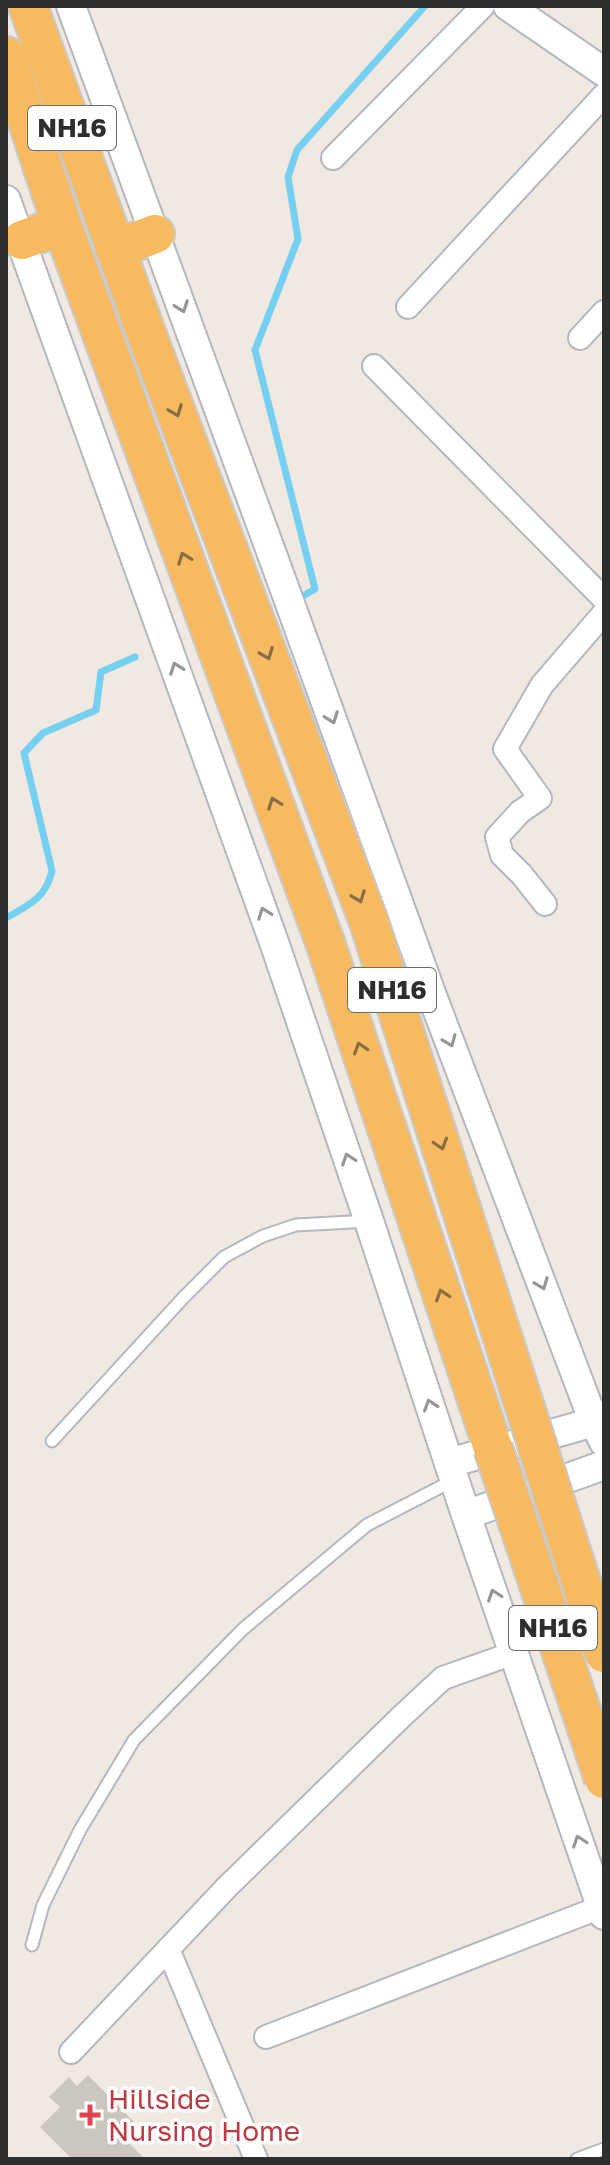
<svg xmlns="http://www.w3.org/2000/svg" width="610" height="2165" font-family="'Golos Text',sans-serif">
	<style>
		.lines { fill: none; stroke-linecap: round; stroke-linejoin: round }
		.stream { stroke: #75cff0; stroke-width: 7 }
		.building { fill: #cbc7bf }
		.service-casing { stroke: #b4b7c1; stroke-width: 15 }
		.minor-casing { stroke: #b4b7c1; stroke-width: 26 }
		.tertiary-casing { stroke: #b4b7c1; stroke-width: 32 }
		.trunk-casing { stroke: #c9c9c9; stroke-width: 42 }
		.service { stroke: #fff; stroke-width: 11 }
		.minor { stroke: #fff; stroke-width: 22 }
		.tertiary { stroke: #fff; stroke-width: 28 }
		.trunk { stroke: #f8ba60; stroke-width: 38 }
		.trunk-bridge-casing { stroke: #c9c9c9; stroke-width: 42; stroke-linecap: butt }
		.trunk-bridge { stroke: #f8ba60; stroke-width: 38 }
		.oneway { stroke: #969696 }
		.oneway2 { stroke: #896d44 }
		.health-dot { fill: #e0444e; stroke: #fff; stroke-width: 3 }
		.labels { text-anchor: middle; stroke-width: 7; stroke-linejoin: round; paint-order: stroke }
		.shield { fill: #fff; stroke: #6d6d6d; stroke-width: 2 }
		.shield-label { font-size: 26px; font-weight: bold; fill: #2e2e2e }
		.health-label { font-size: 28px; fill: #be3a42; stroke: #fff; text-anchor: start }
	</style>
	<rect width="100%" height="100%" fill="#efe9e1"/>
	<g class="lines">
		<path class="stream" d="M294,601l21,-12 -60,-239 43,-111 -10,-62 9,-27 128,-144
			M6,918c23,-13 40,-20 46,-47l-28,-118 19,-20 53,-23 5,-38 34,-15"/>
	</g>
	<path class="building" d="M88,2075l46,47 -13,13 24,24h-73l-32,-32 20,-20 -11,-10 20,-20 8,9z"/>
	<g class="lines">
		<defs>
			<path id="service" d="M52,1441l132,-144 40,-40 39,-21 33,-11 73,-4
				M32,1945l11,-40 37,-75 54,-90 109,-111 124,-104 87,-45
				M577,2159l27,-10"/>
			<path id="minor" d="M333,158l150,-152
				M408,307l196,-212
				M580,338l24,-26
				M374,366l230,233
				M545,904l-23,-29 -20,-20 -5,-18 23,-25 20,-14 -35,-49 37,-64 62,-72
				M168,1949l88,210
				M266,2037l335,-130
				M71,2052l156,-165 173,-169 43,-40 71,-25"/>
			<path id="tertiary" d="M71,6l213,581 147,406 163,429 10,20
				M508,6l96,66
				M6,200l269,745 94,276 97,294 138,400
				M449,1463l145,-41 10,-7
				M466,1515l138,-50"/>
			<path id="trunk" d="M28,6l120,332
				M6,56l56,169 264,720 167,503
				M22,240l40,-15
				M115,249l40,-15"/>
		</defs>
		<use href="#service" class="service-casing"/>
		<use href="#minor" class="minor-casing"/>
		<use href="#tertiary" class="tertiary-casing"/>
		<use href="#trunk" class="trunk-casing"/>
		<use href="#service" class="service"/>
		<use href="#minor" class="minor"/>
		<use href="#tertiary" class="tertiary"/>
		<use href="#trunk" class="trunk"/>
		<defs>
			<path id="trunk-bridge" d="M148,338l221,584 235,731
				M493,1448l111,331"/>
		</defs>
		<use href="#trunk-bridge" class="trunk-bridge-casing"/>
		<use href="#trunk-bridge" class="trunk-bridge"/>
	</g>
	<defs><path id="oneway-chevron" d="M-2-3.5L2.5 0L-2 3.5" fill="none" stroke-width="1.6" stroke-linecap="round" stroke-linejoin="round" transform="scale(2)"/></defs>
	<g class="oneway">
		<use href="#oneway-chevron" transform="translate(182 307) rotate(70)"/>
		<use href="#oneway-chevron" transform="translate(176 668) rotate(-110)"/>
		<use href="#oneway-chevron" transform="translate(332 718) rotate(70)"/>
		<use href="#oneway-chevron" transform="translate(264 913) rotate(-110)"/>
		<use href="#oneway-chevron" transform="translate(450 1041) rotate(68)"/>
		<use href="#oneway-chevron" transform="translate(348 1159) rotate(-109)"/>
		<use href="#oneway-chevron" transform="translate(542 1284) rotate(69)"/>
		<use href="#oneway-chevron" transform="translate(430 1405) rotate(-108)"/>
		<use href="#oneway-chevron" transform="translate(494 1595) rotate(-109)"/>
		<use href="#oneway-chevron" transform="translate(579 1841) rotate(-109)"/>
	</g>
	<g class="oneway2">
		<use href="#oneway-chevron" transform="translate(176 411) rotate(69)"/>
		<use href="#oneway-chevron" transform="translate(184 558) rotate(-110)"/>
		<use href="#oneway-chevron" transform="translate(267 654) rotate(69)"/>
		<use href="#oneway-chevron" transform="translate(274 803) rotate(-110)"/>
		<use href="#oneway-chevron" transform="translate(359 897) rotate(69)"/>
		<use href="#oneway-chevron" transform="translate(360 1048) rotate(-108)"/>
		<use href="#oneway-chevron" transform="translate(441 1144) rotate(73)"/>
		<use href="#oneway-chevron" transform="translate(442 1295) rotate(-108)"/>
	</g>
	<path class="health-dot" d="M86 2103h8v8h8v8h-8v8h-8v-8h-8v-8h8z"/>
	<g class="labels">
		<g class="shield">
			<rect x="28" y="106" width="88" height="44" rx="6"/>
			<rect x="348" y="968" width="88" height="44" rx="6"/>
			<rect x="509" y="1606" width="88" height="44" rx="6"/>
		</g>
		<g class="shield-label">
			<text x="72" y="137">NH16</text>
			<text x="392" y="999">NH16</text>
			<text x="553" y="1637">NH16</text>
		</g>
		<g class="health-label">
			<text x="108" y="2109">Hillside<tspan x="108" dy="32">Nursing Home</tspan></text>
		</g>
	</g>
	<rect width="610" height="2165" fill="none" stroke="#2e2e2e" stroke-width="16"/>
</svg>
